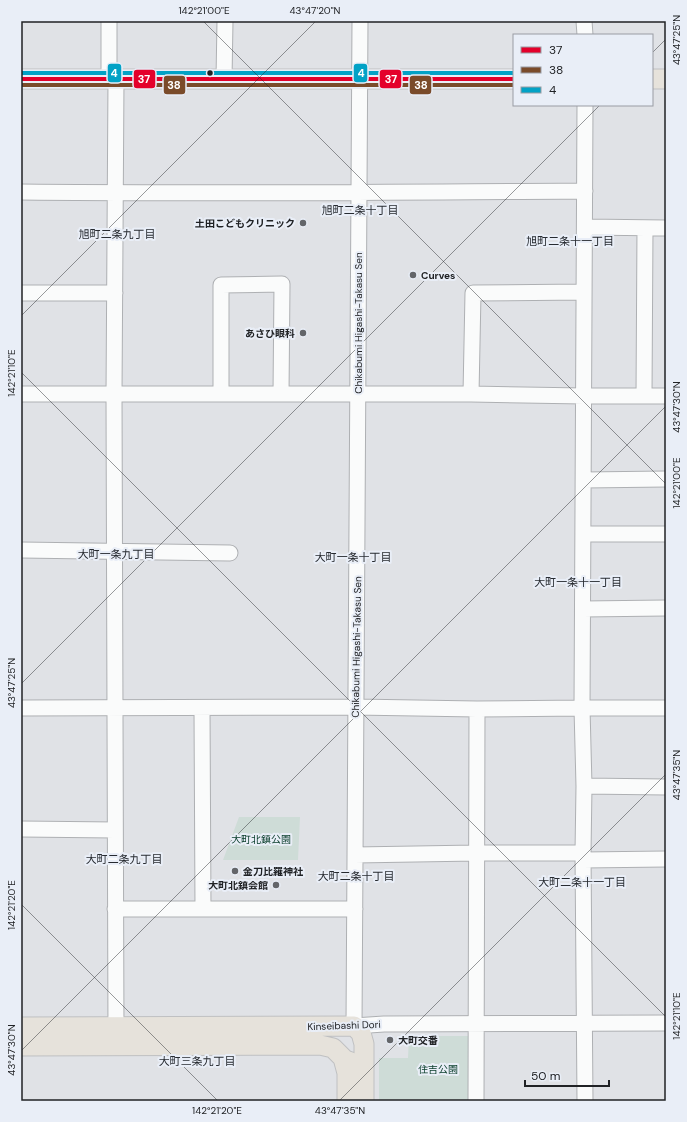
<svg xmlns="http://www.w3.org/2000/svg" width="687" height="1122" font-family="'DM Sans','Noto Sans JP',sans-serif">
	<style>
		.green { fill: #cedcd7 }
		.lines { fill: none; stroke-linecap: round; stroke-linejoin: round }
		.minor-casing { stroke: #aeb0b3; stroke-width: 17 }
		.major-casing { stroke: #bfc0c2; stroke-width: 21 }
		.minor { stroke: #fafbfb; stroke-width: 15 }
		.major { stroke: #e6e2db; stroke-width: 19 }
		.bus-1-casing { stroke: #e9eef7; stroke-width: 7 }
		.bus-2-casing { stroke: #e9eef7; stroke-width: 7 }
		.bus-3-casing { stroke: #e9eef7; stroke-width: 7 }
		.bus-1 { stroke: #e4002b; stroke-width: 4 }
		.bus-2 { stroke: #7a4b2a; stroke-width: 4 }
		.bus-3 { stroke: #02a2c6; stroke-width: 4 }
		.ticks { fill: none; stroke: #202225; stroke-width: 1; stroke-opacity: 0.45 }
		.bus-dot { fill: #202225; stroke: #e9eef7; stroke-width: 1.5 }
		.poi-dot { fill: #636569; stroke: #e9eef7; stroke-width: 1.5 }
		.labels { text-anchor: middle; stroke-width: 4; stroke-linejoin: round; paint-order: stroke }
		.poi-label { font-size: 10px; font-weight: bold; fill: #202225; stroke: #e9eef7; text-anchor: end }
		.street-label { font-size: 10px; fill: #202225; stroke: #e9eef7 }
		.park-label { font-size: 10px; fill: #053a27; stroke: #e9eef7 }
		.neighbourhood-label { font-size: 11px; fill: #272b31; stroke: #e9eef7 }
		.line-badge { stroke: #e9eef7; stroke-width: 1.5 }
		.badge-label { font-size: 11px; text-anchor: middle; font-weight: bold; fill: #fff }
		.neatline { fill: none; stroke: #202225; stroke-width: 1.5 }
		.ticks-label { font-size: 10px; text-anchor: middle; fill: #202225 }
	</style>
	<rect width="100%" height="100%" fill="#e0e2e6"/>
	<path class="green" d="M239,817h61l-2,43h-75z
		M409,1036h61v65h-91v-43h29z"/>
	<g class="lines">
		<defs>
			<path id="minor" d="M109,21v58
				M360,21l-6,1005 30,-2 282,-1
				M584,21l1,14
				M224,79l1,-58
				M21,192c188,2 376,0 564,-1
				M585,227l81,1
				M21,293h94
				M21,394h450l113,2h82
				M221,394v-109l61,-1 -1,110
				M471,394l2,-101 111,-1
				M644,396l1,-168
				M584,480l82,-1
				M584,534h82
				M21,550l209,3
				M583,609l83,-1
				M21,708l334,-1 122,2 105,-1h84
				M202,708l1,201
				M584,786l82,1
				M21,829l94,1
				M355,855l121,-2h107
				M583,860l83,-1
				M115,909h240
				M116,1038l-2,-643 2,-316
				M476,1101l1,-392
				M585,1101l-2,-248 1,-67 -2,-78 3,-603"/>
			<path id="major" d="M21,79h493
				M652,79h14
				M354,1026l7,7 3,11v57
				M21,1027l333,-1
				M21,1046l299,-1 13,3 10,10 4,15
				M347,1101v-28l2,-12"/>
		</defs>
		<use href="#minor" class="minor-casing"/>
		<use href="#major" class="major-casing"/>
		<use href="#minor" class="minor"/>
		<use href="#major" class="major"/>
		<defs>
			<path id="bus-1" d="M21,79h493"/>
			<path id="bus-2" d="M21,85h493"/>
			<path id="bus-3" d="M21,73h493"/>
		</defs>
		<use href="#bus-1" class="bus-1-casing"/>
		<use href="#bus-2" class="bus-2-casing"/>
		<use href="#bus-3" class="bus-3-casing"/>
		<use href="#bus-1" class="bus-1"/>
		<use href="#bus-2" class="bus-2"/>
		<use href="#bus-3" class="bus-3"/>
	</g>
	<path class="ticks" d="M203,21l463,463M652,53l14,-14M21,316l295,-295M21,372l645,645M21,684l579,-579M21,904l197,197M21,1051l645,-645M339,1101l327,-327"/>
	<circle class="bus-dot" cx="210" cy="73" r="3.5"/>
	<g class="poi-dot">
		<circle cx="303" cy="223" r="4"/>
		<circle cx="413" cy="275" r="4"/>
		<circle cx="303" cy="333" r="4"/>
		<circle cx="235" cy="871" r="4"/>
		<circle cx="276" cy="885" r="4"/>
		<circle cx="390" cy="1040" r="4"/>
	</g>
	<g class="labels">
		<g class="poi-label">
			<text x="295" y="227">土田こどもクリニック</text>
			<text x="421" y="279" text-anchor="start">Curves</text>
			<text x="295" y="337">あさひ眼科</text>
			<text x="243" y="875" text-anchor="start">金刀比羅神社</text>
			<text x="268" y="889">大町北鎮会館</text>
			<text x="398" y="1044" text-anchor="start">大町交番</text>
		</g>
		<g class="street-label">
			<text transform="translate(358 323) rotate(-90)" y="4">Chikabumi Higashi-Takasu Sen</text>
			<text transform="translate(356 647) rotate(-89)" y="4">Chikabumi Higashi-Takasu Sen</text>
			<text transform="translate(344 1025) rotate(-2)" y="4">Kinseibashi Dori</text>
		</g>
		<g class="park-label">
			<text x="261" y="843">大町北鎮公園</text>
			<text x="438" y="1073">住吉公園</text>
		</g>
		<g class="neighbourhood-label">
			<text x="360" y="214">旭町二条十丁目</text>
			<text x="117" y="238">旭町二条九丁目</text>
			<text x="570" y="245">旭町二条十一丁目</text>
			<text x="116" y="558">大町一条九丁目</text>
			<text x="353" y="561">大町一条十丁目</text>
			<text x="578" y="586">大町一条十一丁目</text>
			<text x="124" y="863">大町二条九丁目</text>
			<text x="356" y="880">大町二条十丁目</text>
			<text x="582" y="886">大町二条十一丁目</text>
			<text x="197" y="1065">大町三条九丁目</text>
		</g>
	</g>
	<g class="line-badge">
		<rect x="107" y="63" width="15" height="20" rx="4" fill="#02a2c6"/>
		<rect x="353" y="63" width="15" height="20" rx="4" fill="#02a2c6"/>
		<rect x="133" y="69" width="23" height="20" rx="4" fill="#e4002b"/>
		<rect x="379" y="69" width="23" height="20" rx="4" fill="#e4002b"/>
		<rect x="163" y="75" width="23" height="20" rx="4" fill="#7a4b2a"/>
		<rect x="409" y="75" width="23" height="20" rx="4" fill="#7a4b2a"/>
	</g>
	<g class="badge-label">
		<text x="114" y="77">4</text>
		<text x="361" y="77">4</text>
		<text x="144" y="83">37</text>
		<text x="391" y="83">37</text>
		<text x="174" y="89">38</text>
		<text x="421" y="89">38</text>
	</g>
	<rect width="687" height="1122" fill="none" stroke="#e9eef7" stroke-width="44"/>
	<rect x="513" y="34" width="140" height="72" fill="#e9eef7" stroke="#999ca3"/>
	<rect x="521" y="47" width="20" height="6" fill="#e4002b" stroke="#999ca3"/>
	<text x="549" y="54" font-size="12" fill="#202225">37</text>
	<rect x="521" y="67" width="20" height="6" fill="#7a4b2a" stroke="#999ca3"/>
	<text x="549" y="74" font-size="12" fill="#202225">38</text>
	<rect x="521" y="87" width="20" height="6" fill="#02a2c6" stroke="#999ca3"/>
	<text x="549" y="94" font-size="12" fill="#202225">4</text>
	<path d="M525 1080v6h84v-6" fill="none" stroke="#202225" stroke-width="2"/>
	<text x="531" y="1080" font-size="12" fill="#202225" stroke="#e9eef7" stroke-width="3" paint-order="stroke">50 m</text>
	<rect x="22" y="22" width="643" height="1078" class="neatline"/>
	<g class="ticks-label">
		<text x="204" y="14">142°21'00"E</text>
		<text x="315" y="14">43°47'20"N</text>
		<text transform="translate(676 40) rotate(-90)" y="4">43°47'25"N</text>
		<text transform="translate(11 373) rotate(-90)" y="4">142°21'10"E</text>
		<text transform="translate(676 407) rotate(-90)" y="4">43°47'30"N</text>
		<text transform="translate(676 483) rotate(-90)" y="4">142°21'00"E</text>
		<text transform="translate(11 683) rotate(-90)" y="4">43°47'25"N</text>
		<text transform="translate(676 775) rotate(-90)" y="4">43°47'35"N</text>
		<text transform="translate(11 905) rotate(-90)" y="4">142°21'20"E</text>
		<text transform="translate(676 1016) rotate(-90)" y="4">142°21'10"E</text>
		<text transform="translate(11 1050) rotate(-90)" y="4">43°47'30"N</text>
		<text x="217" y="1114">142°21'20"E</text>
		<text x="340" y="1114">43°47'35"N</text>
	</g>
</svg>
